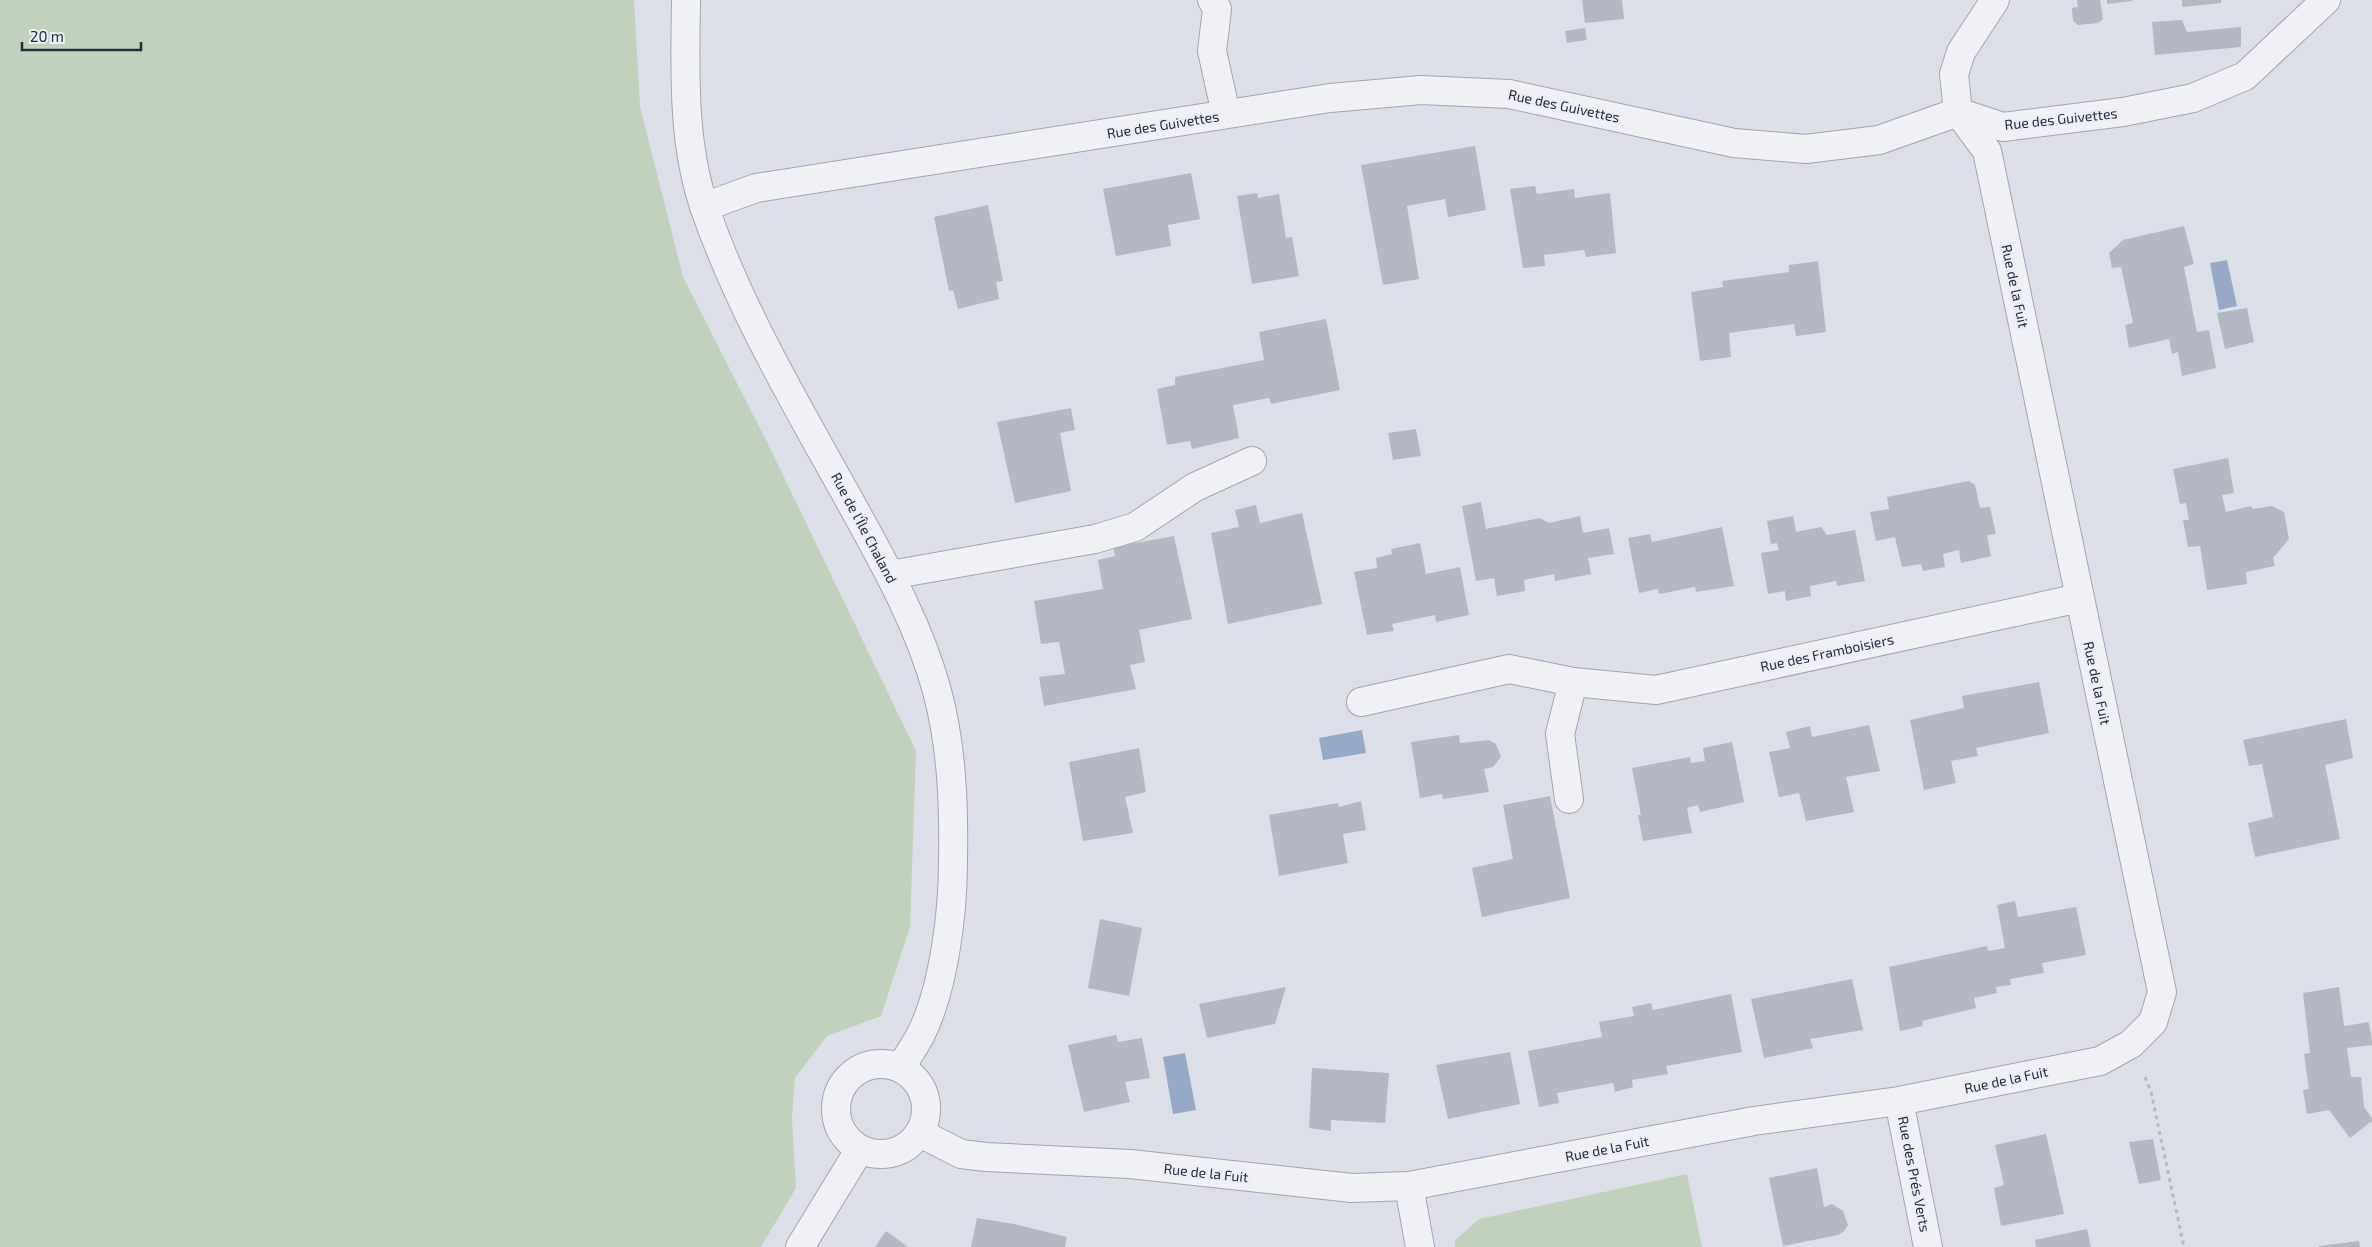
<svg xmlns="http://www.w3.org/2000/svg" width="2372" height="1247" viewBox="0 0 2372 1247" font-family="'Exo 2',sans-serif">
  <rect width="100%" height="100%" fill="#dcdfe7"/>
  <path fill="#c1d1bd" d="M0 0H634L640 106 683 277 768 444 916 751 910 927 881 1016 827 1036 795 1078 792 1118 796 1188 761 1247H0Z
    M1687 1174 1702 1247H1455V1240L1479 1219Z"/>
  <path fill="#96aac8" d="M2227 260 2237 306 2219 310 2210 263Z
    M1362 730 1366 753 1323 760 1319 738Z
    M1185 1053 1196 1110 1173 1114 1163 1057Z"/>
  <path fill="#b3b8c3" d="M1582 0H1622L1624 19 1585 23Z
    M2077 0H2100L2103 19 2098 23 2078 25 2073 21 2072 8 2078 7Z
    M2107 0H2132V1L2107 4Z
    M2182 0H2221V3L2182 7Z
    M2182 20 2187 32 2241 27V47L2155 55 2152 22Z
    M1585 28 1587 40 1567 43 1565 31Z
    M1475 146 1486 210 1448 217 1445 199 1407 206 1419 279 1383 285 1361 165Z
    M1191 173 1200 219 1168 225 1171 246 1116 256 1103 189Z
    M1535 186 1537 194 1574 189 1575 198 1610 193 1616 253 1586 257 1584 250 1544 255 1545 266 1523 268 1510 189Z
    M1257 193 1258 198 1279 194 1286 238 1292 237 1299 276 1252 284 1237 196Z
    M988 205 1003 281 996 282 999 299 958 309 953 290 949 291 934 217Z
    M2184 226 2194 264 2184 267 2197 332 2209 330 2216 368 2182 376 2178 352 2172 354 2169 339 2129 348 2125 325 2133 323 2121 267 2112 268 2109 253 2123 240Z
    M1818 261 1826 332 1796 336 1794 324 1729 333 1731 357 1700 361 1691 292 1723 287 1722 281 1789 272V265Z
    M2247 308 2254 342 2225 349 2217 313Z
    M1326 319 1340 390 1271 404 1269 398 1233 405 1239 438 1192 449 1190 441 1167 445 1157 389 1175 385V377L1264 360 1259 332Z
    M1071 408 1075 430 1060 433 1071 491 1015 503 997 422Z
    M1416 429 1421 456 1393 460 1388 433Z
    M2228 458 2234 493 2222 495 2226 512 2251 506 2253 509 2272 506 2284 512 2289 539 2273 558 2275 566 2246 572 2247 584 2207 590 2200 546 2188 547 2183 520H2189L2186 503 2180 504 2173 469Z
    M1969 481 1975 485 1980 508 1990 507 1996 534 1987 535 1991 556 1961 563 1959 550 1943 554 1945 567 1923 571 1921 564 1902 567 1895 537 1876 541 1870 512 1889 509 1887 497Z
    M1481 502 1486 529 1540 518 1549 523 1580 516 1583 533 1609 528 1614 554 1588 558 1591 574 1555 581 1554 574 1524 580 1525 591 1497 596 1494 578 1476 581 1462 506Z
    M1256 505 1260 523 1302 513 1322 604 1228 624 1211 533 1239 527 1235 510Z
    M1793 516 1796 532 1821 527 1827 535 1855 530 1865 581 1837 586 1836 581 1810 586 1811 596 1786 601 1785 591 1768 594 1761 553 1779 550 1777 543 1771 544 1767 521Z
    M1722 527 1734 586 1696 592 1695 587 1659 594 1658 589 1639 593 1628 538 1650 534 1652 542Z
    M1174 536 1192 619 1139 630 1145 662 1130 665 1136 689 1044 706 1039 677 1065 674 1059 642 1041 644 1034 601 1103 589 1098 560 1115 556 1113 547Z
    M1420 543 1426 574 1460 567 1469 615 1436 622 1435 615 1392 624 1394 631 1367 635 1354 572 1377 568 1376 558 1392 554 1391 549Z
    M2039 682 2049 733 1976 748 1978 756 1951 761 1956 783 1924 790 1910 720 1964 708 1962 696Z
    M2346 719 2353 758 2325 765 2340 839 2255 857 2248 823 2273 817 2262 764 2249 766 2243 740Z
    M1869 725 1880 771 1846 777 1854 812 1806 821 1799 793 1779 797 1769 752 1790 748 1786 732 1810 726 1812 737Z
    M1459 735 1460 743 1489 740 1496 744 1501 757 1493 767 1484 769 1489 792 1443 799 1442 794 1420 798 1411 742Z
    M1732 742 1744 802 1700 812 1698 805 1687 808 1692 833 1643 841 1638 815H1641L1632 768 1690 757 1691 763 1705 761 1703 748Z
    M1139 748 1146 792 1125 797 1133 833 1083 841 1069 762Z
    M1550 796 1570 898 1482 917 1472 868 1513 859 1503 805Z
    M1361 801 1366 830 1343 834 1348 863 1279 876 1269 815 1338 803 1339 807Z
    M2015 901 2018 917 2076 907 2086 955 2042 963 2044 973 2010 979 2011 985 1996 987 1997 993 1974 998 1976 1008 1922 1021 1923 1026 1900 1031 1889 967 1987 946 1988 951 2005 948 1997 905Z
    M1100 919 1142 928 1129 996 1088 988Z
    M1852 979 1863 1030 1810 1039 1813 1048 1764 1058 1751 999Z
    M1286 987 1275 1024 1207 1038 1199 1004Z
    M2339 987 2344 1026 2369 1022 2372 1042V1045L2347 1048 2351 1077H2361L2364 1107 2372 1118V1121L2350 1138 2329 1110 2307 1114 2303 1090 2309 1089 2304 1054 2310 1053 2303 993Z
    M1731 994 1742 1052 1666 1066 1668 1074 1632 1080 1633 1087 1615 1092 1613 1083 1557 1093 1559 1103 1539 1107 1528 1051 1602 1037 1599 1022 1634 1016 1632 1007 1651 1003 1653 1010Z
    M1116 1035 1118 1042 1142 1038 1150 1078 1125 1082 1130 1102 1084 1112 1068 1045Z
    M1510 1052 1520 1104 1448 1119 1436 1065Z
    M1312 1068 1389 1073 1385 1123 1331 1120V1131L1309 1128Z
    M2046 1134 2064 1214 2001 1226 1994 1188 2004 1185 1995 1145Z
    M2153 1139 2161 1180 2139 1184 2129 1142Z
    M1817 1168 1824 1207 1832 1204 1843 1211 1848 1225 1844 1231 1838 1235 1783 1246 1769 1178Z
    M977 1218 1014 1224 1067 1237 1065 1247H971Z
    M2087 1229 2091 1247H2036L2035 1240Z
    M886 1231 908 1247H875Z
    M2359 1241 2360 1247H2319V1246Z"/>
  <g fill="none" stroke-linecap="round" stroke-linejoin="round">
    <g stroke="#a2a6b1" stroke-width="30">
      <path id="minor" d="M686 0C685 68 682 144 705 209 741 313 799 409 852 505 885 565 919 625 937 691 952 747 954 804 953 861 953 912 944 988 921 1034 915 1046 907 1057 900 1068
        M1212 0 1217 9 1212 51 1226 114
        M704 207 756 188 1330 98 1421 90 1509 94 1734 143 1806 149 1879 140 1958 112 2003 127 2123 112 2193 98 2245 76 2326 0
        M890 575 1095 539 1135 527 1195 487 1252 461
        M1361 702 1509 669 1573 682 1656 690 2080 598
        M1569 799 1560 734 1573 682
        M836 1109a45 45 0 1 1 90 0a45 45 0 1 1-90 0Z
        M1899 1101 1928 1247
        M920 1133 961 1154 986 1157 1130 1164 1352 1188 1409 1186 1754 1121 1899 1101 2100 1061 2131 1044 2153 1022 2162 992 1987 151 1958 112 1954 74 1961 52 1995 0
        M1409 1186 1420 1247
        M800 1247 860 1149"/>
    </g>
    <path stroke="#b7bac1" stroke-width="3" stroke-dasharray="4 4" stroke-linecap="butt" d="M2145 1077 2151 1092 2184 1247"/>
    <use href="#minor" stroke="#eff1f5" stroke-width="28"/>
  </g>
  <g text-anchor="middle" stroke-width="4.5" stroke-linejoin="round" paint-order="stroke">
    <g font-size="14" fill="#262c3d" stroke="#ebeef4">
      <text transform="translate(1564 106) rotate(12)" y="5">Rue des Guivettes</text>
      <text transform="translate(2061 119) rotate(-6)" y="5">Rue des Guivettes</text>
      <text transform="translate(1163 125) rotate(-9)" y="5">Rue des Guivettes</text>
      <text transform="translate(2015 286) rotate(78)" y="5">Rue de la Fuit</text>
      <text transform="translate(864 528) rotate(62)" y="5">Rue de l'Île Chaland</text>
      <text transform="translate(1827 653) rotate(-12)" y="5">Rue des Framboisiers</text>
      <text transform="translate(2097 683) rotate(78)" y="5">Rue de la Fuit</text>
      <text transform="translate(2006 1080) rotate(-12)" y="5">Rue de la Fuit</text>
      <text transform="translate(1607 1149) rotate(-11)" y="5">Rue de la Fuit</text>
      <text transform="translate(1206 1173) rotate(6)" y="5">Rue de la Fuit</text>
      <text transform="translate(1914 1174) rotate(79)" y="5">Rue des Prés Verts</text>
    </g>
  </g>
  <path d="M22 42v8h119v-8" fill="none" stroke="#262c3d" stroke-width="2.5"/>
  <text x="30" y="42" font-size="15" fill="#262c3d" stroke="#ebeef4" stroke-width="4" paint-order="stroke">20 m</text>
</svg>
